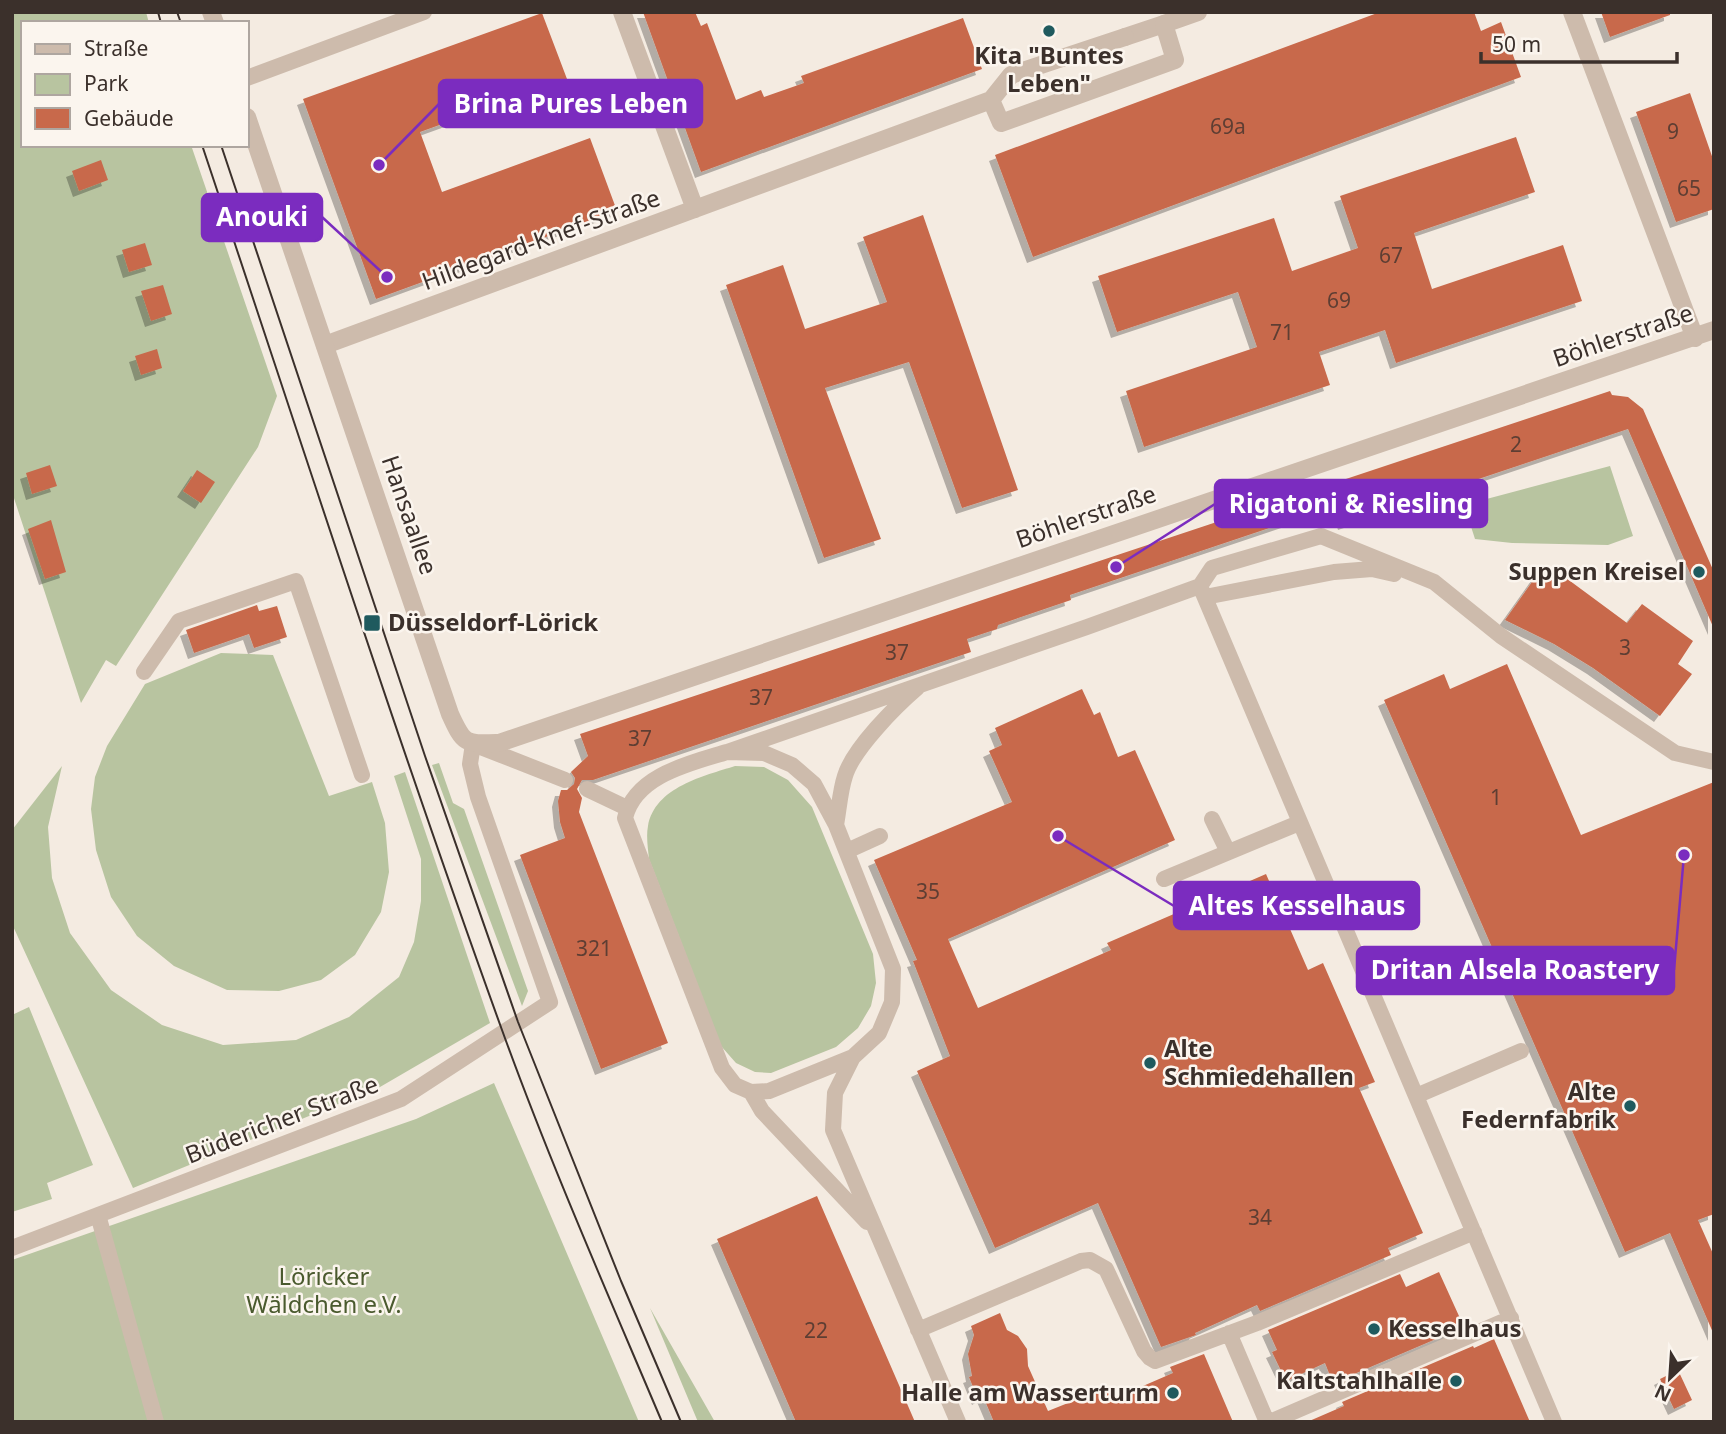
<svg xmlns="http://www.w3.org/2000/svg" width="1726" height="1434" viewBox="0 0 1726 1434" font-family="'Noto Sans',sans-serif">
  <defs>
    <filter id="shadow"><feDropShadow dx="-6" dy="6" stdDeviation="0" flood-color="#0004"/></filter>
  </defs>
  <rect width="100%" height="100%" fill="#f4ebe1"/>
  <path fill="#b8c4a0" d="M12 12H146L149 23H23V145H191L277 396 258 447 116 666 106 660 81 703 12 492Z
    M1610 466 1633 536 1608 545 1512 543 1475 539 1464 505Z
    M221 653 273 655 329 796 372 782 385 823 389 872 381 912 355 955 321 980 279 991 227 990 174 966 137 936 111 897 96 850 91 809 95 777 107 746 145 684Z
    M439 763 453 803 464 809 528 991 522 1006 432 765Z
    M62 766 48 827 52 878 70 933 111 990 162 1025 223 1045 296 1040 349 1017 399 977 414 942 421 901V859L394 776 405 772 490 1023 380 1087 133 1188 12 924V830Z
    M735 766 764 767 788 780 812 807 873 954 876 983 871 1006 858 1028 836 1047 771 1073 755 1072 736 1063 721 1046 649 859C648 849 646 836 648 826 655 787 704 776 735 766Z
    M29 1007 93 1165 47 1183 52 1199 12 1212V1015Z
    M494 1083 639 1422H12V1260L416 1119Z
    M650 1308 715 1422H698Z"/>
  <path fill="#c8694b" filter="url(#shadow)" d="M643 12H695L701 26 707 23 736 100 761 90 764 97 804 83 801 76 963 18 982 69 701 172Z
    M1380 12H1474L1481 31 1501 22 1521 77 1033 257 995 155Z
    M1601 12H1670V15L1610 37Z
    M542 13 567 79 420 132 442 192 590 138 617 211 376 299 303 99Z
    M1690 93 1714 162V209L1676 222 1636 112Z
    M1516 137 1535 192 1414 233 1432 289 1563 245 1582 301 1396 363 1385 330 1319 352 1330 385 1144 447 1126 391 1257 347 1238 292 1117 332 1098 276 1274 218 1292 271 1358 248 1340 196Z
    M101 160 108 180 79 191 72 171Z
    M923 215 1018 490 962 508 909 362 825 388 881 539 824 558 726 285 783 265 805 329 887 302 863 237Z
    M145 243 152 265 129 272 122 250Z
    M163 285 172 314 151 321 141 291Z
    M157 349 162 368 141 375 135 356Z
    M1610 391 1612 395 1628 397 1643 409 1696 531 1714 572V629L1628 429 1344 524 1338 505 1070 595 1071 600 998 625 997 629 967 639 971 652 593 780H582L577 789 582 798 579 812 668 1043 601 1069 520 855 565 838 560 822 558 801 561 790H567L574 784 575 778 571 772 588 756 580 734Z
    M50 465 57 486 32 494 26 473Z
    M197 470 215 482 201 503 183 491Z
    M51 520 66 572 45 579 28 529Z
    M1542 568 1559 580 1562 575 1627 623 1642 604 1693 641 1678 664 1692 674 1660 716 1593 668 1554 644 1505 620Z
    M257 605 259 611 277 606 287 637 254 648 249 634 194 653 186 630Z
    M1507 664 1581 835 1714 782V1214L1698 1220 1714 1256V1335L1670 1233 1625 1252 1384 700 1444 674 1450 689Z
    M1082 689 1094 715 1100 712 1118 757 1135 750 1175 840 948 939 978 1008 1111 950 1107 943 1266 874 1308 970 1323 963 1375 1082 1359 1088 1423 1233 1388 1248 1391 1255 1260 1311 1257 1305 1195 1333 1196 1335 1161 1347 1098 1203 995 1248 917 1071 950 1056 913 961 917 960 874 860 1012 802 989 751 1002 745 995 728Z
    M817 1196 915 1422H796L717 1239Z
    M1439 1272 1464 1327 1333 1383 1325 1363 1286 1381 1272 1352 1277 1350 1268 1330 1400 1274 1406 1287Z
    M1000 1313 1007 1330 1018 1336 1027 1349 1028 1366 1048 1411 1108 1387 1113 1399 1173 1373 1170 1367 1204 1354 1233 1422H994L983 1396 978 1399 969 1377 972 1376 968 1354 974 1335 971 1326Z
    M1494 1339 1530 1422H1307L1344 1406 1342 1402 1473 1346 1474 1348Z
    M1678 1370 1692 1400 1674 1409 1660 1379Z"/>
  <g fill="none" stroke-linecap="round" stroke-linejoin="round">
    <path stroke="#cdbbac" stroke-width="16" d="M247 78 424 12
      M1200 586 1212 568 1321 536 1434 582 1501 636 1675 753 1714 762
      M1205 597 1334 572 1372 569 1394 574
      M144 672 179 621 296 581 362 775
      M727 752 1087 627 1200 586 1554 1422
      M727 752 764 753 792 765 814 784 836 825 893 969 892 1002 879 1033 853 1057 769 1091 751 1092 735 1085 722 1068 625 818C635 775 691 763 727 752Z
      M587 789 627 808
      M1212 819 1228 852
      M836 825C839 809 840 791 845 776 853 749 896 706 917 688
      M847 851 880 836
      M1164 879 1299 823
      M853 1057 835 1093 833 1130 958 1422
      M751 1092 762 1111 867 1222
      M1416 1096 1521 1051
      M98 1215 156 1422
      M12 1248 401 1099 550 1002 478 797 470 764 473 744 565 780
      M918 1330 1081 1261 1090 1260 1106 1269 1144 1351 1150 1358 1155 1361 1257 1323 1474 1232
      M1229 1333 1267 1422
      M1270 1422 1511 1318"/>
    <path stroke="#cdbbac" stroke-width="18" d="M1125 37 1164 24"/>
    <path stroke="#cdbbac" stroke-width="18" d="M622 12 695 209
      M1572 12 1695 338
      M1125 37 1011 75 991 100 1001 123 1175 60 1164 24 1198 12
      M325 345 991 100"/>
    <path stroke="#cdbbac" stroke-width="18" d="M211 12 215 23
      M247 117 450 714C464 745 465 744 499 743L1714 330"/>
    <path stroke="#3b302b" stroke-width="2" d="M158 12 161 23
      M177 12 181 23
      M202 145C301 441 396 737 502 1030 550 1163 607 1292 662 1422
      M221 145 425 756 518 1022 621 1281 681 1422"/>
  </g>
  <g fill="#1f5a5e" stroke="#fbf5ee" stroke-width="2.5">
    <circle cx="1049" cy="31" r="7"/>
    <circle cx="1699" cy="572" r="7"/>
    <rect x="363" y="614" width="18" height="18" rx="3.5"/>
    <circle cx="1150" cy="1063" r="7"/>
    <circle cx="1630" cy="1106" r="7"/>
    <circle cx="1374" cy="1329" r="7"/>
    <circle cx="1456" cy="1381" r="7"/>
    <circle cx="1173" cy="1393" r="7"/>
  </g>
  <g text-anchor="middle" stroke-width="5" stroke-linejoin="round" paint-order="stroke">
    <g font-size="21" fill="#5e3e33">
      <text x="1228" y="134">69a</text>
      <text x="1673" y="139">9</text>
      <text x="1689" y="196">65</text>
      <text x="1391" y="263">67</text>
      <text x="1339" y="308">69</text>
      <text x="1282" y="340">71</text>
      <text x="1516" y="452">2</text>
      <text x="1625" y="655">3</text>
      <text x="897" y="660">37</text>
      <text x="761" y="705">37</text>
      <text x="640" y="746">37</text>
      <text x="1496" y="805">1</text>
      <text x="928" y="899">35</text>
      <text x="594" y="956">321</text>
      <text x="1260" y="1225">34</text>
      <text x="816" y="1338">22</text>
    </g>
    <g font-size="24" font-weight="bold" fill="#3b302b" stroke="#fbf5ee" text-anchor="end">
      <text x="1049" y="64" text-anchor="middle">Kita "Buntes<tspan x="1049" dy="28">Leben"</tspan></text>
      <text x="1685" y="580">Suppen Kreisel</text>
      <text x="388" y="631" text-anchor="start">Düsseldorf-Lörick</text>
      <text x="1164" y="1057" text-anchor="start">Alte<tspan x="1164" dy="28">Schmiedehallen</tspan></text>
      <text x="1616" y="1100">Alte<tspan x="1616" dy="28">Federnfabrik</tspan></text>
      <text x="1388" y="1337" text-anchor="start">Kesselhaus</text>
      <text x="1442" y="1389">Kaltstahlhalle</text>
      <text x="1159" y="1401">Halle am Wasserturm</text>
    </g>
    <g font-size="24" fill="#3b302b" stroke="#fbf5ee">
      <text transform="translate(541 240) rotate(-20)" y="8">Hildegard-Knef-Straße</text>
      <text transform="translate(1623 336) rotate(-19)" y="8">Böhlerstraße</text>
      <text transform="translate(409 515) rotate(71)" y="8">Hansaallee</text>
      <text transform="translate(1086 517) rotate(-19)" y="8">Böhlerstraße</text>
      <text transform="translate(282 1120) rotate(-21)" y="8">Büdericher Straße</text>
    </g>
    <g font-size="24" fill="#4a5a2e" stroke="#fbf5ee">
      <text x="324" y="1285">Löricker<tspan x="324" dy="28">Wäldchen e.V.</tspan></text>
    </g>
  </g>
  <path fill="none" stroke="#7b2cbf" stroke-width="2.5" d="M379 165L439 104M387 277L322 217M1116 567L1215 504M1058 836L1174 906M1684 855L1674 970"/>
  <g fill="#7b2cbf" stroke="#fbf5ee" stroke-width="2.5">
    <circle cx="379" cy="165" r="7"/>
    <circle cx="387" cy="277" r="7"/>
    <circle cx="1116" cy="567" r="7"/>
    <circle cx="1058" cy="836" r="7"/>
    <circle cx="1684" cy="855" r="7"/>
  </g>
  <g fill="#7b2cbf" stroke="#7b2cbf" stroke-width="2.5">
    <rect x="439" y="80" width="263" height="47" rx="7"/>
    <rect x="202" y="194" width="120" height="47" rx="7"/>
    <rect x="1215" y="480" width="272" height="47" rx="7"/>
    <rect x="1174" y="882" width="245" height="47" rx="7"/>
    <rect x="1357" y="947" width="317" height="47" rx="7"/>
  </g>
  <g font-size="26" text-anchor="middle" font-weight="bold" fill="#fff">
    <text x="571" y="113">Brina Pures Leben</text>
    <text x="262" y="226">Anouki</text>
    <text x="1351" y="513">Rigatoni &amp; Riesling</text>
    <text x="1297" y="915">Altes Kesselhaus</text>
    <text x="1515" y="979">Dritan Alsela Roastery</text>
  </g>
  <rect width="1726" height="1434" fill="none" stroke="#3b302b" stroke-width="28"/>
  <rect x="21" y="21" width="228" height="126" fill="#fbf5ee" stroke="#aea6a0" stroke-width="2"/>
  <rect x="35" y="44" width="35" height="10" fill="#cdbbac" stroke="#aea6a0" stroke-width="2"/>
  <text x="84" y="56" font-size="21" fill="#3b302b">Straße</text>
  <rect x="35" y="74" width="35" height="21" fill="#b8c4a0" stroke="#aea6a0" stroke-width="2"/>
  <text x="84" y="91" font-size="21" fill="#3b302b">Park</text>
  <rect x="35" y="108" width="35" height="21" fill="#c8694b" stroke="#aea6a0" stroke-width="2"/>
  <text x="84" y="126" font-size="21" fill="#3b302b">Gebäude</text>
  <g transform="translate(1670 1378) rotate(205)" stroke="#fbf5ee" stroke-width="5" paint-order="stroke">
  <path d="M0-5L12 26L0 18L-12 26Z" fill="#3b302b"/>
  <text y="-10" font-size="19" font-weight="bold" text-anchor="middle" fill="#3b302b">N</text>
  </g>
  <path d="M1481 52v10h196v-10" fill="none" stroke="#3b302b" stroke-width="3.5"/>
  <text x="1492" y="52" font-size="21" fill="#3b302b" stroke="#fbf5ee" stroke-width="5" paint-order="stroke">50 m</text>
</svg>
